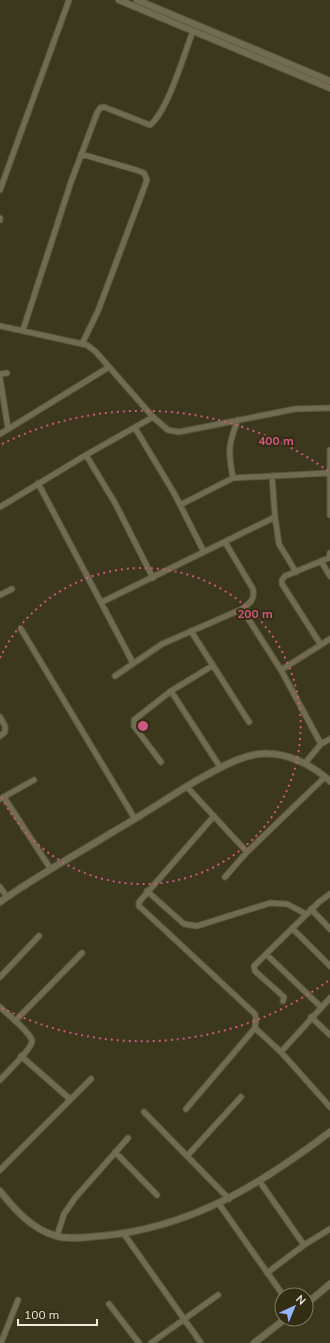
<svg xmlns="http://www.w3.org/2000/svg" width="330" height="1343" viewBox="0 0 330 1343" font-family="Mulish,sans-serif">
  <rect width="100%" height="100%" fill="#3c381d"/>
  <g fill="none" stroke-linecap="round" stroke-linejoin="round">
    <g stroke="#59543d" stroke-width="7">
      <path id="minor" d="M81 154 136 170 144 173 147 180 98 311 82 344
        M0 190 69 0
        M0 218V220
        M0 326 87 345 96 352 153 417 168 430 179 432 295 409 330 408
        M23 330 71 182 97 113 100 108 104 107 150 125C168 111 184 54 193 31
        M0 374 7 373
        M0 378 8 428
        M135 428 174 493 204 552
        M0 434 109 367
        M330 450V515
        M86 455 115 503 153 578
        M272 476 275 517 279 544 296 572
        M233 478C228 452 228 444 238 420
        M38 483 133 663
        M180 505 233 478 329 473
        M0 507 86 455 153 417
        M321 561 330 576
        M0 595 12 589
        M102 602 275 517
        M242 609 281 670 321 744
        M21 629 135 819
        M191 631 249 722
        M321 645 282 584V580L285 576 329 558 330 553
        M281 670 330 639
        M115 676 162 644 242 609C250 603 255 600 253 589L225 542
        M171 691 220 767
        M0 717 5 726V732L0 736
        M161 762 134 726V720L171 691 212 666
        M305 763 321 744 330 739
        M187 787 247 852
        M4 797 50 868
        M0 799 34 780
        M225 877 247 852 325 777
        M0 887 7 897
        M147 891 184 924 197 926 270 903 287 904 306 914
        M311 909 330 929
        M292 928 330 966
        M266 954 321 1007
        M0 977 39 936
        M283 1001 284 997 255 971 254 966 319 902 330 894
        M0 1007C6 1013 31 1033 32 1041 32 1049 6 1073 0 1080
        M311 1017 330 1035
        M15 1021 82 953
        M255 1028 281 1052 330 1107
        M281 1052 330 998
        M21 1056 70 1099
        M186 1109 255 1028 256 1019 255 1014 139 906V902L214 816
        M144 1112 229 1199
        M115 1152 157 1195
        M187 1156 241 1097
        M0 1170 91 1079
        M260 1182 304 1245
        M219 1204 283 1295
        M124 1234 201 1343
        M57 1236 64 1214 75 1198 128 1138
        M267 1273 304 1245 330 1229
        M109 1304 139 1343
        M1 1343 18 1300
        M151 1343 218 1295"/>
    </g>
    <g stroke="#59543d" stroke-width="8">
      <path id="tertiary" d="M119 0 330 88
        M137 0 330 81
        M0 902C36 876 74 856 111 833 139 817 166 799 194 782 214 771 235 758 258 754 285 751 311 764 330 781
        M0 1191C15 1210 32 1229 56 1236 70 1240 87 1237 101 1236 190 1228 260 1185 330 1132
        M306 1304 330 1284
        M254 1343 285 1319"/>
    </g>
    <use href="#minor" stroke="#716c50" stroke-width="5"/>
    <use href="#tertiary" stroke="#716c50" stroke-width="6"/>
  </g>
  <g fill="none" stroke="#cf5781" stroke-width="2" stroke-dasharray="2 4">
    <path d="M0 658A158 158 0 1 1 0 794"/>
    <path d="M328 981A315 315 0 0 1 2 1008M2 444A315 315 0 0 1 328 471"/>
  </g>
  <circle cx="143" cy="726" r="6" fill="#cf5781" stroke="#322d13" stroke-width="2"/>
  <g font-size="12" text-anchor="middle" font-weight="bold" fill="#cf5781" stroke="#322d13" stroke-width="4" stroke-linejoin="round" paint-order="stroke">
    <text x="276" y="445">400 m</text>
    <text x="255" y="618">200 m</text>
  </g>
  <g transform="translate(294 1307) rotate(44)"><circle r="19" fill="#322d13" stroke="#7d7963"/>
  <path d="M0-3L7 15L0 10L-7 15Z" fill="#96b6fd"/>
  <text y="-6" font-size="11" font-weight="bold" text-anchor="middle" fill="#eeebdb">N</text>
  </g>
  <path d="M18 1319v6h79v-6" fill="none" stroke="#eeebdb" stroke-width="2"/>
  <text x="24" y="1319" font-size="12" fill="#eeebdb" stroke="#322d13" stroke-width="3" paint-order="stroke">100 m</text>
</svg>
